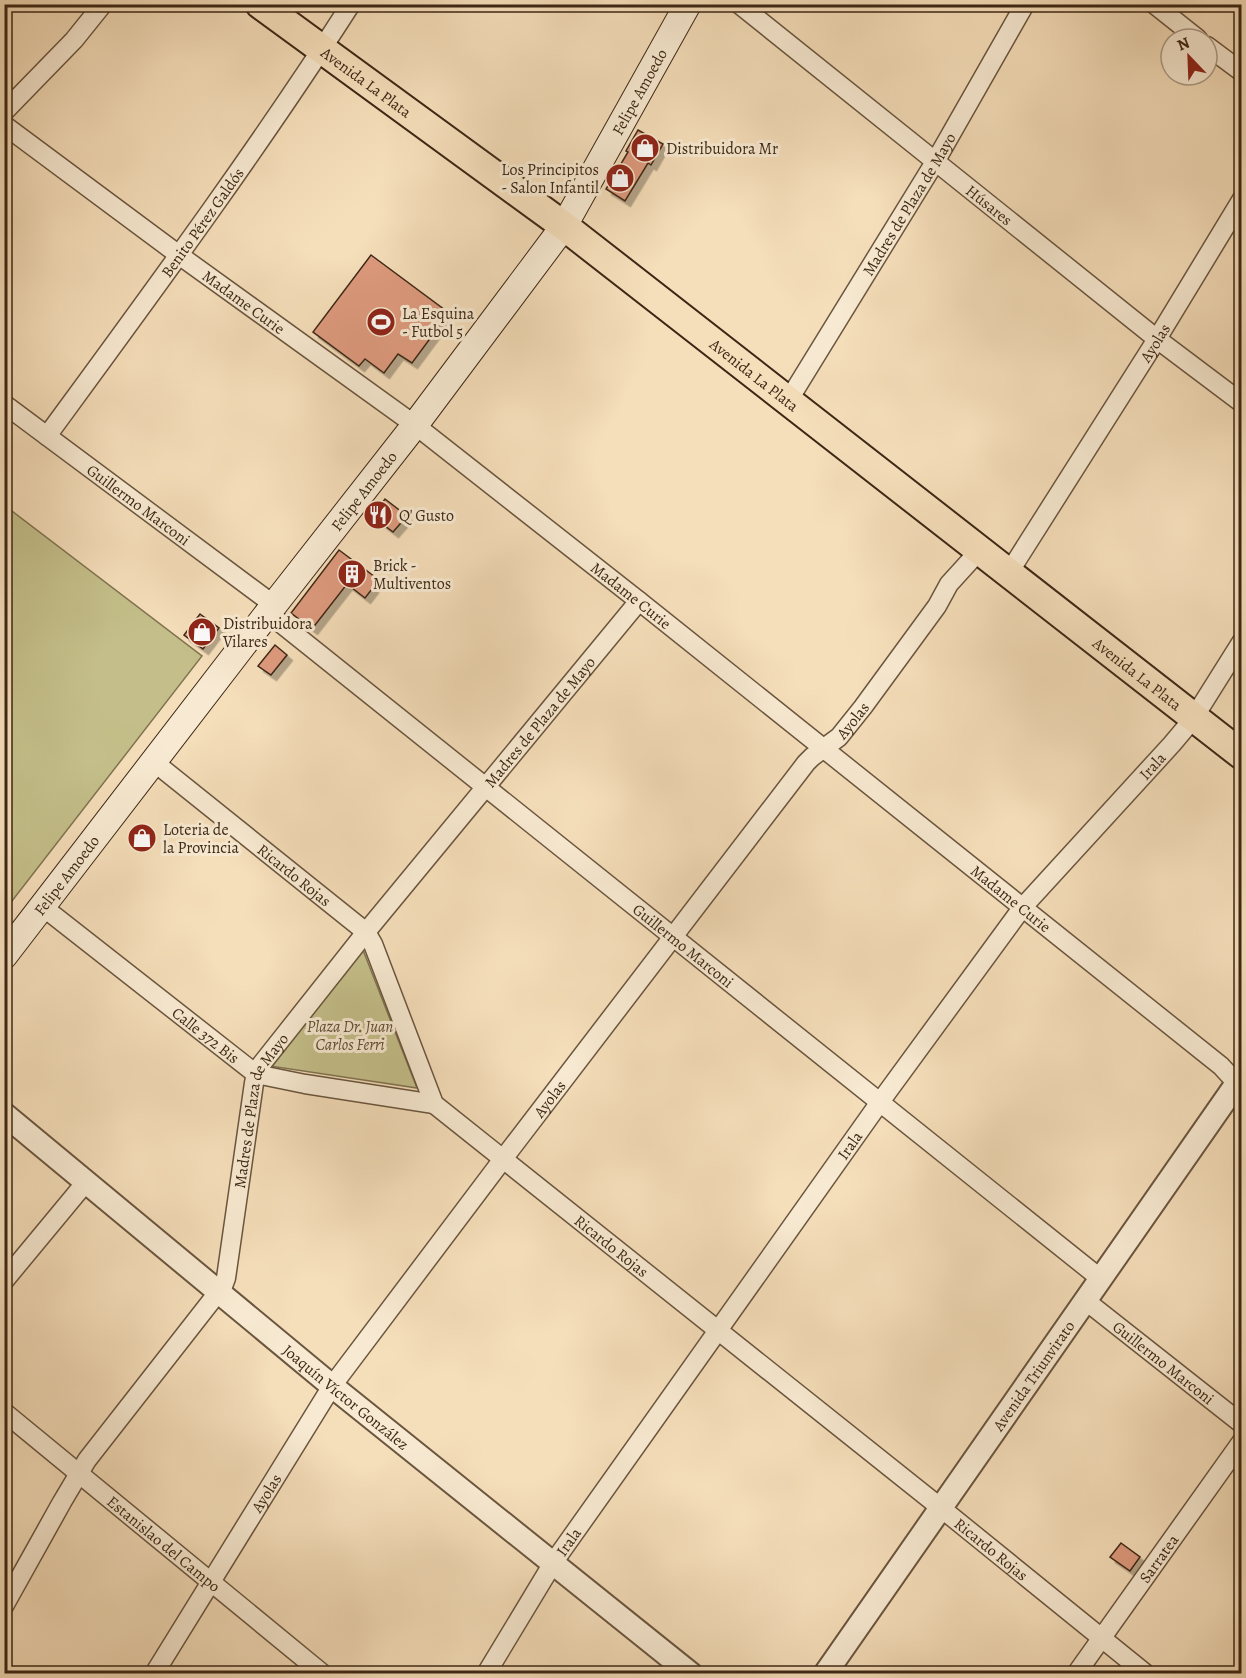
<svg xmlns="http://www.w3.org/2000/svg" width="1246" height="1678" viewBox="0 0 1246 1678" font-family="Alegreya,serif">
  <defs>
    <filter id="shadow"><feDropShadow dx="5.5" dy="5.5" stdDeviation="0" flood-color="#0004"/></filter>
  </defs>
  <rect width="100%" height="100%" fill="#f5deba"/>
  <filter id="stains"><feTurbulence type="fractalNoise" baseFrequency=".00333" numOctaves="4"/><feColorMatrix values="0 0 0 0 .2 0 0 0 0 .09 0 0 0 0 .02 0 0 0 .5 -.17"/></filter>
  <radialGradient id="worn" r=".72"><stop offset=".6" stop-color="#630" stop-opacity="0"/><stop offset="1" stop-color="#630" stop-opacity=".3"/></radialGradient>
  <path fill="#c4bf8a" stroke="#807350" stroke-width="1.5" d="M4 505 202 656 5 910H4Z
    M363 950 417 1088 270 1066Z"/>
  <path fill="#de9a7e" stroke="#3c2715" stroke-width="1.5" filter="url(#shadow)" d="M638 130 663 144 651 165 648 163 625 201 606 189 628 152 626 151Z
    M371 255 449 313 412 363 398 354 384 373 365 359 359 366 313 332Z
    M385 499 407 516 393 532 372 516Z
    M339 550 379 580 365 598 347 584 312 629 291 613Z
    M200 614 219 628 203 649 184 635Z
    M275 645 287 655 271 675 258 666Z
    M1121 1543 1140 1557 1130 1571 1110 1557Z"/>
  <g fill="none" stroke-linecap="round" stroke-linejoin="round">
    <g stroke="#6a553e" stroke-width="21">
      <g id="minor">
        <path id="s1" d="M739 4 1157 339 1242 403"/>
        <path d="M1154 4 1198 39"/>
        <path d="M1207 46 1242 72"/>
        <path d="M4 112 74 40 103 4"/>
        <path id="s2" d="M4 125 179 255 415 425 639 601 1221 1066 1242 1089"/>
        <path id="s3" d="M788 401 935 162 1025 4"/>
        <path id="s4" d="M4 404 274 605"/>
        <path id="s5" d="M47 436C151 294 256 152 351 4"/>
        <path id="s6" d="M1008 574 1157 339 1242 199"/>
        <path id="s7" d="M268 613 1101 1279"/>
        <path id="s8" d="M154 762 366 932 373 944 434 1104 941 1508 1146 1674"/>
        <path id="s9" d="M43 907 256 1074 305 1084 434 1104"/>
        <path d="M4 1281 86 1182"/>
        <path id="s10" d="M1086 1301 1242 1424"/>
        <path id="s11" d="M4 1412 323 1674"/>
        <path id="s12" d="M4 1606 62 1502 87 1460 223 1286 226 1278 254 1083 256 1074 260 1066 366 932 639 601"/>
        <path id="s13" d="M154 1674 332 1386 503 1159 806 763 812 757 839 737 863 707 937 606 949 584 979 551"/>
        <path id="s14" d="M486 1674 553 1563 880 1102 1022 908 1172 744 1193 719 1242 641"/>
        <path id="s15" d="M1076 1674 1242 1441"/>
      </g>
    </g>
    <g stroke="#6a553e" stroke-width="26">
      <g id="tertiary">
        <path id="s16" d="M4 1114 332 1386 691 1674"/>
        <path id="s17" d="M825 1674 1242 1076"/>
      </g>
    </g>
    <g stroke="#3c2715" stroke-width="28">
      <g id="secondary">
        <path id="s18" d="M4 956 274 605 415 425 564 226 688 4"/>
      </g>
    </g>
    <g stroke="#3c2715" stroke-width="32">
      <g id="primary">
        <path id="s19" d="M260 4 564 226 1242 755"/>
      </g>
    </g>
    <use href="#minor" stroke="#f8ead2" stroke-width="18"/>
    <use href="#tertiary" stroke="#f8ead2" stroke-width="22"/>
    <use href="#secondary" stroke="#f8ead2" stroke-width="26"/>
    <use href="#primary" stroke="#f5deba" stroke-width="28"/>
  </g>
  <defs>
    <g id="shop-disc" transform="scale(1.5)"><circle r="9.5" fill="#8f2418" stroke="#f8ead2"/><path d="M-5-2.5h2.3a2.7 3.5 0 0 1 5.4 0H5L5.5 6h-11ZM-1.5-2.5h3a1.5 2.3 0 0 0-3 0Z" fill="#fff"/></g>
    <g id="stadium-disc" transform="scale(1.5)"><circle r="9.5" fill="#8f2418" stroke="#f8ead2"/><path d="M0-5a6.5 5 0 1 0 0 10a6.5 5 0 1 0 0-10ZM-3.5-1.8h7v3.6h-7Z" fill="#fff"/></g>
    <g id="restaurant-disc" transform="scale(1.5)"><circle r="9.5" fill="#8f2418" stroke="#f8ead2"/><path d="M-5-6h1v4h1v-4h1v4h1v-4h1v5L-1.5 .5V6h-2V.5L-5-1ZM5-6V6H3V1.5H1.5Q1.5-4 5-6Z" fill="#fff"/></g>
    <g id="building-disc" transform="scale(1.5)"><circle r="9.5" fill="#8f2418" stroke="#f8ead2"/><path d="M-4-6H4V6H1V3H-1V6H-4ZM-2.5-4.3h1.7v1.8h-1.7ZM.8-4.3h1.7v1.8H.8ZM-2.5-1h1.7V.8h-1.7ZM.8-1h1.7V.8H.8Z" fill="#fff"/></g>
  </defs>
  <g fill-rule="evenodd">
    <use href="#shop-disc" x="645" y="148"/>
    <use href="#shop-disc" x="620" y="178"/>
    <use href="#stadium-disc" x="381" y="322"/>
    <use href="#restaurant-disc" x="378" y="515"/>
    <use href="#building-disc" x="352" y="574"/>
    <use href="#shop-disc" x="202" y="632"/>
    <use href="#shop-disc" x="142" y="838"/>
  </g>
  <g text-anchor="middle" stroke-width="6" stroke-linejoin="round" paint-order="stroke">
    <g font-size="16" fill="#3c2715" stroke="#f8ead2">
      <text dy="6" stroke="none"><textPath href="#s19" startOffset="132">Avenida La Plata</textPath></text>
      <text dy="6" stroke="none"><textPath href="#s18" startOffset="1074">Felipe Amoedo</textPath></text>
      <text dy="6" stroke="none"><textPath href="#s3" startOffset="231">Madres de Plaza de Mayo</textPath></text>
      <text dy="6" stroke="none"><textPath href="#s1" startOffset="321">Húsares</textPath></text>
      <text dy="6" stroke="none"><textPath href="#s5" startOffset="264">Benito Pérez Galdós</textPath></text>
      <text dy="6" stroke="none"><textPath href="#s2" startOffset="298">Madame Curie</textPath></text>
      <text dy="6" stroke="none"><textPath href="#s6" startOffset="274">Ayolas</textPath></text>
      <text dy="6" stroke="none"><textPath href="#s19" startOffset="618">Avenida La Plata</textPath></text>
      <text dy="6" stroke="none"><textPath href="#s18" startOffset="588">Felipe Amoedo</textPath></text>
      <text dy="6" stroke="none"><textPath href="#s4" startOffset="168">Guillermo Marconi</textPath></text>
      <text dy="6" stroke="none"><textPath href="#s2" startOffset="784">Madame Curie</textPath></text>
      <text dy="6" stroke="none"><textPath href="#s19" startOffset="1104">Avenida La Plata</textPath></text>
      <text dy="6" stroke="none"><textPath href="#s13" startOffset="1185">Ayolas</textPath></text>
      <text dy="6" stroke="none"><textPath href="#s12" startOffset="1056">Madres de Plaza de Mayo</textPath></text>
      <text dy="6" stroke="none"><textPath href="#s14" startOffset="1128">Irala</textPath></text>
      <text dy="6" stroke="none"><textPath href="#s8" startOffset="180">Ricardo Rojas</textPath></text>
      <text dy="6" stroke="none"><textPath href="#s18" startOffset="102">Felipe Amoedo</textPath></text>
      <text dy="6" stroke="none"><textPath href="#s2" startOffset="1270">Madame Curie</textPath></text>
      <text dy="6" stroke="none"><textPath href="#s7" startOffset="532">Guillermo Marconi</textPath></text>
      <text dy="6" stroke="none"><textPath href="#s9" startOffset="207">Calle 372 Bis</textPath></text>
      <text dy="6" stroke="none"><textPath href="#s13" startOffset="699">Ayolas</textPath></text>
      <text dy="6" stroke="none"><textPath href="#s12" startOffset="570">Madres de Plaza de Mayo</textPath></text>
      <text dy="6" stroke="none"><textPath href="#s14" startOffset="642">Irala</textPath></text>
      <text dy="6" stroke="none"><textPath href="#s8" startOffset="684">Ricardo Rojas</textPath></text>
      <text dy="6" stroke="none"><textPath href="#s10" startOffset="99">Guillermo Marconi</textPath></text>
      <text dy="6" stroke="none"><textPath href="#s17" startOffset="364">Avenida Triunvirato</textPath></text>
      <text dy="6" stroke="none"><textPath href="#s16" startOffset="444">Joaquín Víctor González</textPath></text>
      <text dy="6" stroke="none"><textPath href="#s13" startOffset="213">Ayolas</textPath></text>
      <text dy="6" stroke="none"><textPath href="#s11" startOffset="207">Estanislao del Campo</textPath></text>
      <text dy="6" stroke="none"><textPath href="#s14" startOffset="156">Irala</textPath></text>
      <text dy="6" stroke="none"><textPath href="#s8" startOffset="1170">Ricardo Rojas</textPath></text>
      <text dy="6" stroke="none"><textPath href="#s15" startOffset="142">Sarratea</textPath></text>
    </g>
    <g font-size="16" fill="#3c2715" stroke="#f8ead2" text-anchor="start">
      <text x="666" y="154">Distribuidora Mr</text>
      <text x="599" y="175" text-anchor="end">Los Principitos<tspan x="599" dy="18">- Salon Infantil</tspan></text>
      <text x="402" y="319">La Esquina<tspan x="402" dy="18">- Futbol 5</tspan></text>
      <text x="399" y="521">Q' Gusto</text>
      <text x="373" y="571">Brick -<tspan x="373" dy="18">Multiventos</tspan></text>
      <text x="223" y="629">Distribuidora<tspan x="223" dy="18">Vilares</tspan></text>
      <text x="163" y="835">Loteria de<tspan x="163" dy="18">la Provincia</tspan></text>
    </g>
    <g font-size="16" font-style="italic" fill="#5e4d32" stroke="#f8ead2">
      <text x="350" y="1032">Plaza Dr. Juan<tspan x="350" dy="18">Carlos Ferri</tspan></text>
    </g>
  </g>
  <rect width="1246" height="1678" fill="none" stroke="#f5deba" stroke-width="24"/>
  <rect x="6" y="6" width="1234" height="1666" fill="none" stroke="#3c2715" stroke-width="3"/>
  <rect x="12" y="12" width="1222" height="1654" fill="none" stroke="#3c2715" stroke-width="1.5"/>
  <g transform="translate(1189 57) rotate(337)"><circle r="28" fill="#f8ead2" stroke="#ad9c86" stroke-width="1.5"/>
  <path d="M0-4.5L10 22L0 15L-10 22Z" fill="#8f2418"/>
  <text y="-9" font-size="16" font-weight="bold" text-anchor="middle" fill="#3c2715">N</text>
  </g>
  <rect width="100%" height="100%" filter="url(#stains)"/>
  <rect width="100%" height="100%" fill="url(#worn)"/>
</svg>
